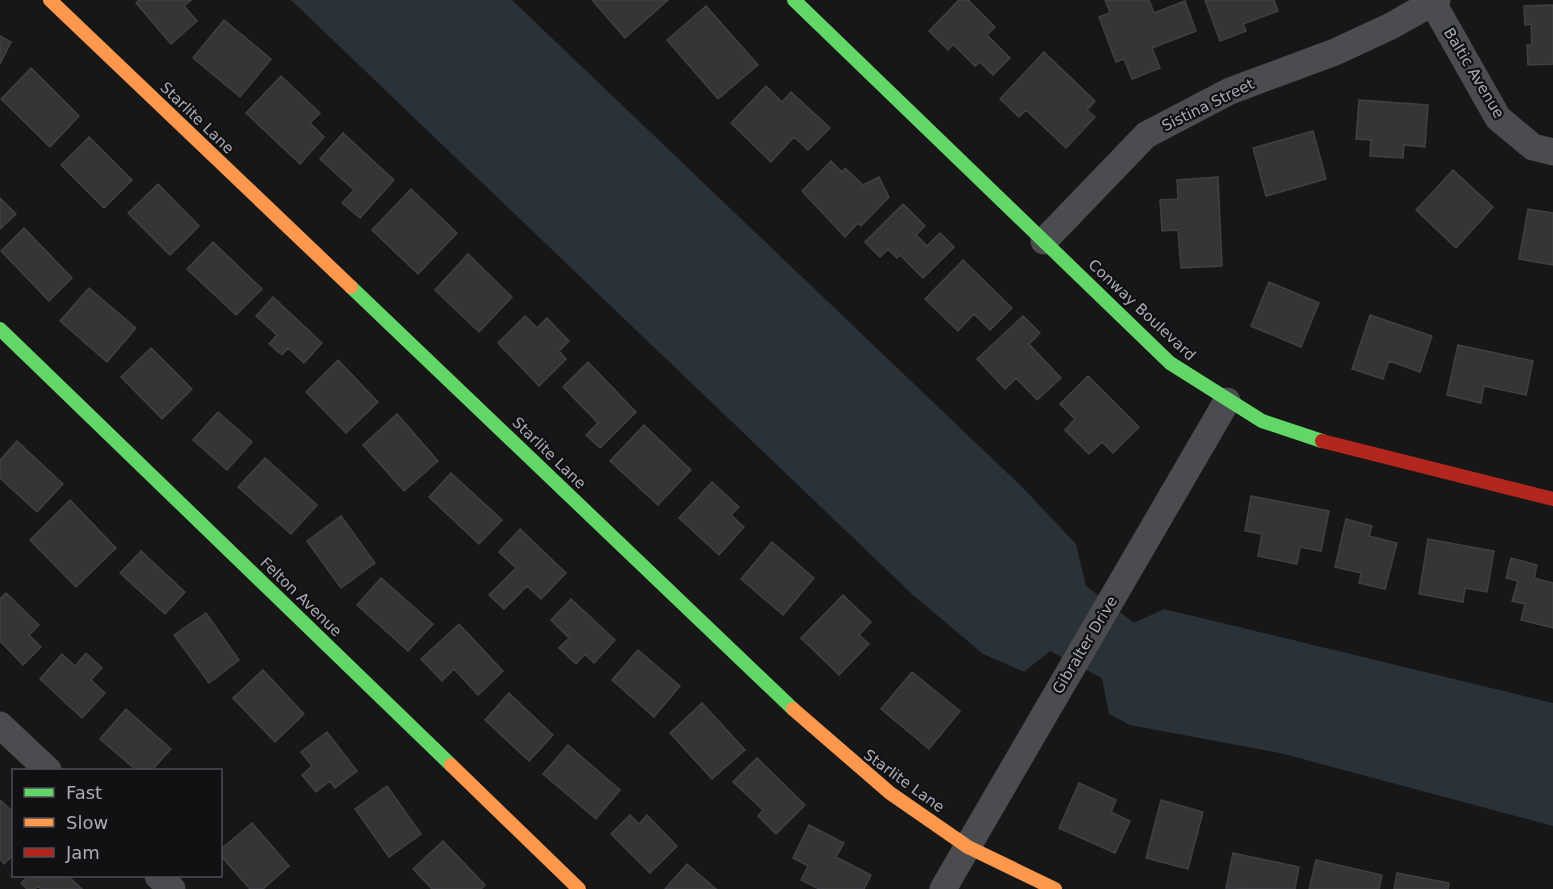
<svg xmlns="http://www.w3.org/2000/svg" width="1553" height="889" viewBox="0 0 1553 889" font-family="'DejaVu Sans',sans-serif">
  <rect width="100%" height="100%" fill="#171717"/>
  <path fill="#2a3239" d="M291 0H512L1023 488 1076 544 1086 586 1134 623 1164 609 1553 703V826L1280 753 1130 725 1109 714 1102 678 1050 651 1024 672 983 654 913 595Z"/>
  <path fill="#353536" stroke="#3f4043" stroke-width="1.5" d="M139 0H191L184 6 197 21 171 44 136 3Z
    M592 0H668L625 38Z
    M959 0H968L995 27 987 35 1010 58 993 75 980 62 975 66 953 44 948 50 929 31Z
    M1105 0H1149L1154 13 1185 1 1196 31 1152 48 1160 68 1132 79 1124 59 1116 62 1099 17 1110 13Z
    M1205 0H1274L1278 11 1243 24 1246 31 1220 41Z
    M1553 5V64L1528 65 1527 45H1532L1531 24 1525 25 1524 6Z
    M706 6 758 65 718 99 667 40Z
    M224 20 271 59 240 97 193 58Z
    M0 36 11 42 0 64Z
    M1044 52 1095 101 1087 110 1095 117 1066 148 1026 110 1019 117 1000 99Z
    M31 68 79 116 50 147 1 99Z
    M281 76 320 113 310 123 324 137 300 164 246 113Z
    M766 86 782 102 791 92 830 128 808 150 794 137 771 162 731 123Z
    M1359 100 1428 105 1425 147 1404 145 1403 158 1370 156 1371 140 1356 139Z
    M1313 131 1326 179 1266 196 1253 148Z
    M343 133 394 180 360 218 342 203 354 190 320 159Z
    M89 137 132 180 104 208 61 165Z
    M831 161 842 172 845 168 863 185 879 177 889 197 861 226 858 223 845 237 802 191Z
    M1453 170 1493 207 1456 248 1416 210Z
    M1218 177 1222 266 1181 268 1178 230 1162 231 1160 200 1178 199 1177 180Z
    M158 184 199 226 170 255 128 213Z
    M411 189 457 233 418 274 372 230Z
    M0 198 16 214 0 229Z
    M903 204 925 226 916 235 927 246 940 233 954 247 923 278 900 255 897 258 888 249 880 257 865 242Z
    M1528 209 1553 213V265L1519 259Z
    M24 228 72 278 49 301 1 251Z
    M213 242 262 289 236 315 187 269Z
    M468 254 512 297 479 332 435 290Z
    M963 260 1012 308 990 330 974 314 958 331 925 299Z
    M1269 282 1319 303 1301 347 1251 326Z
    M89 288 136 328 107 362 60 321Z
    M273 297 322 343 304 363 288 348 282 355 269 344 277 335 256 316Z
    M1370 315 1432 336 1420 372 1389 361 1383 379 1352 369Z
    M525 316 537 328 547 318 569 341 559 351 566 359 539 386 498 343Z
    M1023 316 1040 333 1029 344 1061 378 1037 400 1016 378 1005 389 977 359Z
    M1458 345 1533 361 1526 395 1484 386 1481 403 1447 395Z
    M151 348 192 389 162 419 121 377Z
    M338 360 378 402 346 433 306 392Z
    M588 362 636 412 600 448 586 435 598 423 563 387Z
    M1088 376 1139 427 1113 453 1102 442 1089 454 1065 430 1075 419 1060 404Z
    M218 412 252 442 227 470 193 440Z
    M397 414 438 461 404 491 363 445Z
    M644 425 691 470 658 505 610 461Z
    M17 441 63 484 37 512 0 478V460Z
    M265 458 317 505 291 534 238 487Z
    M451 473 502 520 479 544 429 497Z
    M712 482 739 507 731 515 744 527 719 555 679 518Z
    M1251 496 1329 511 1321 551 1300 547 1297 564 1258 556 1262 534 1245 531Z
    M70 500 116 548 76 587 30 540Z
    M341 516 375 563 341 588 307 541Z
    M1346 519 1372 526 1369 536 1397 543 1385 589 1359 583 1361 573 1335 567Z
    M520 529 566 573 541 599 527 586 504 609 489 595 516 568 499 552Z
    M1428 539 1494 551 1487 592 1465 588 1463 602 1419 594Z
    M772 542 814 578 783 615 741 579Z
    M141 551 185 592 165 614 120 573Z
    M1511 558 1537 565 1534 578 1553 583V628L1521 620 1525 604 1512 601 1518 581 1506 578Z
    M381 578 433 624 408 651 357 605Z
    M6 593 39 625 29 635 41 647 23 665 0 641V599Z
    M843 595 871 622 859 635 869 644 839 675 801 638Z
    M571 599 615 640 594 663 585 654 576 664 559 648 569 638 551 620Z
    M206 613 239 660 209 683 174 635Z
    M459 624 503 671 478 695 454 669 442 681 421 659Z
    M638 650 680 686 654 717 612 680Z
    M86 653 102 668 91 680 105 693 82 718 40 679 62 654 75 666Z
    M263 670 304 714 275 742 233 698Z
    M912 672 960 711 929 749 881 709Z
    M509 693 553 735 529 761 485 720Z
    M702 703 745 750 712 779 670 733Z
    M126 709 171 749 152 770H136L100 739Z
    M327 732 357 771 335 788 330 781 316 792 302 775 312 766 301 752Z
    M568 745 620 790 596 819 543 774Z
    M757 758 805 805 776 834 758 816 763 810 733 782Z
    M1079 783 1116 800 1111 812 1130 821 1115 853 1059 828Z
    M387 786 421 834 389 857 355 809Z
    M0 800 14 813V854L4 864 0 859Z
    M1161 800 1203 812 1188 869 1146 858Z
    M630 815 639 824 647 815 677 846 650 873 611 834Z
    M252 823 289 866 263 889H250L220 855V850Z
    M809 825 844 843 836 857 871 875 864 889H819L801 880 808 866 793 858Z
    M443 841 485 885 481 889H432L413 869Z
    M1233 853 1299 867 1295 889 1226 888Z
    M1316 860 1382 875 1379 889H1309Z
    M687 864 716 889H665Z
    M1397 873 1449 883 1448 889H1394Z
    M28 876H68L82 889H41L38 886 35 889H27L21 883Z"/>
  <g fill="none" stroke-linecap="round" stroke-linejoin="round">
    <path stroke="#4b4c50" stroke-width="27" d="M1433 3 1498 118 1533 147 1553 152
      M1044 241 1146 135 1230 91 1335 52 1391 26 1437 0
      M0 725 48 770
      M158 876 172 889
      M943 889 1227 401"/>
    <path stroke="#63d668" stroke-width="14" d="M794 0 1170 363 1262 421 1322 441
      M351 287 793 709
      M0 329 451 765"/>
    <path stroke="#ff974d" stroke-width="14" d="M50 0 351 287
      M793 709 890 793 968 847 1055 889
      M451 765 579 889"/>
    <path stroke="#b3261e" stroke-width="14" d="M1322 441 1553 499"/>
  </g>
  <g text-anchor="middle" stroke-width="4.5" stroke-linejoin="round" paint-order="stroke">
    <g font-size="15" fill="#a8adb8" stroke="#111113">
      <text transform="translate(1474 73) rotate(59)" y="5">Baltic Avenue</text>
      <text transform="translate(1208 105) rotate(-26)" y="5">Sistina Street</text>
      <text transform="translate(197 118) rotate(44)" y="5">Starlite Lane</text>
      <text transform="translate(1142 310) rotate(43)" y="5">Conway Boulevard</text>
      <text transform="translate(549 453) rotate(44)" y="5">Starlite Lane</text>
      <text transform="translate(301 597) rotate(44)" y="5">Felton Avenue</text>
      <text transform="translate(1085 645) rotate(-59)" y="5">Gibralter Drive</text>
      <text transform="translate(904 781) rotate(36)" y="5">Starlite Lane</text>
    </g>
  </g>
  <rect x="12" y="769" width="210" height="108" fill="#111113" stroke="#4d4f55" stroke-width="1.5"/>
  <rect x="24" y="788" width="30" height="9" fill="#63d668" stroke="#4d4f55" stroke-width="1.5"/>
  <text x="66" y="799" font-size="18" fill="#a8adb8">Fast</text>
  <rect x="24" y="818" width="30" height="9" fill="#ff974d" stroke="#4d4f55" stroke-width="1.5"/>
  <text x="66" y="829" font-size="18" fill="#a8adb8">Slow</text>
  <rect x="24" y="848" width="30" height="9" fill="#b3261e" stroke="#4d4f55" stroke-width="1.5"/>
  <text x="66" y="859" font-size="18" fill="#a8adb8">Jam</text>
</svg>
